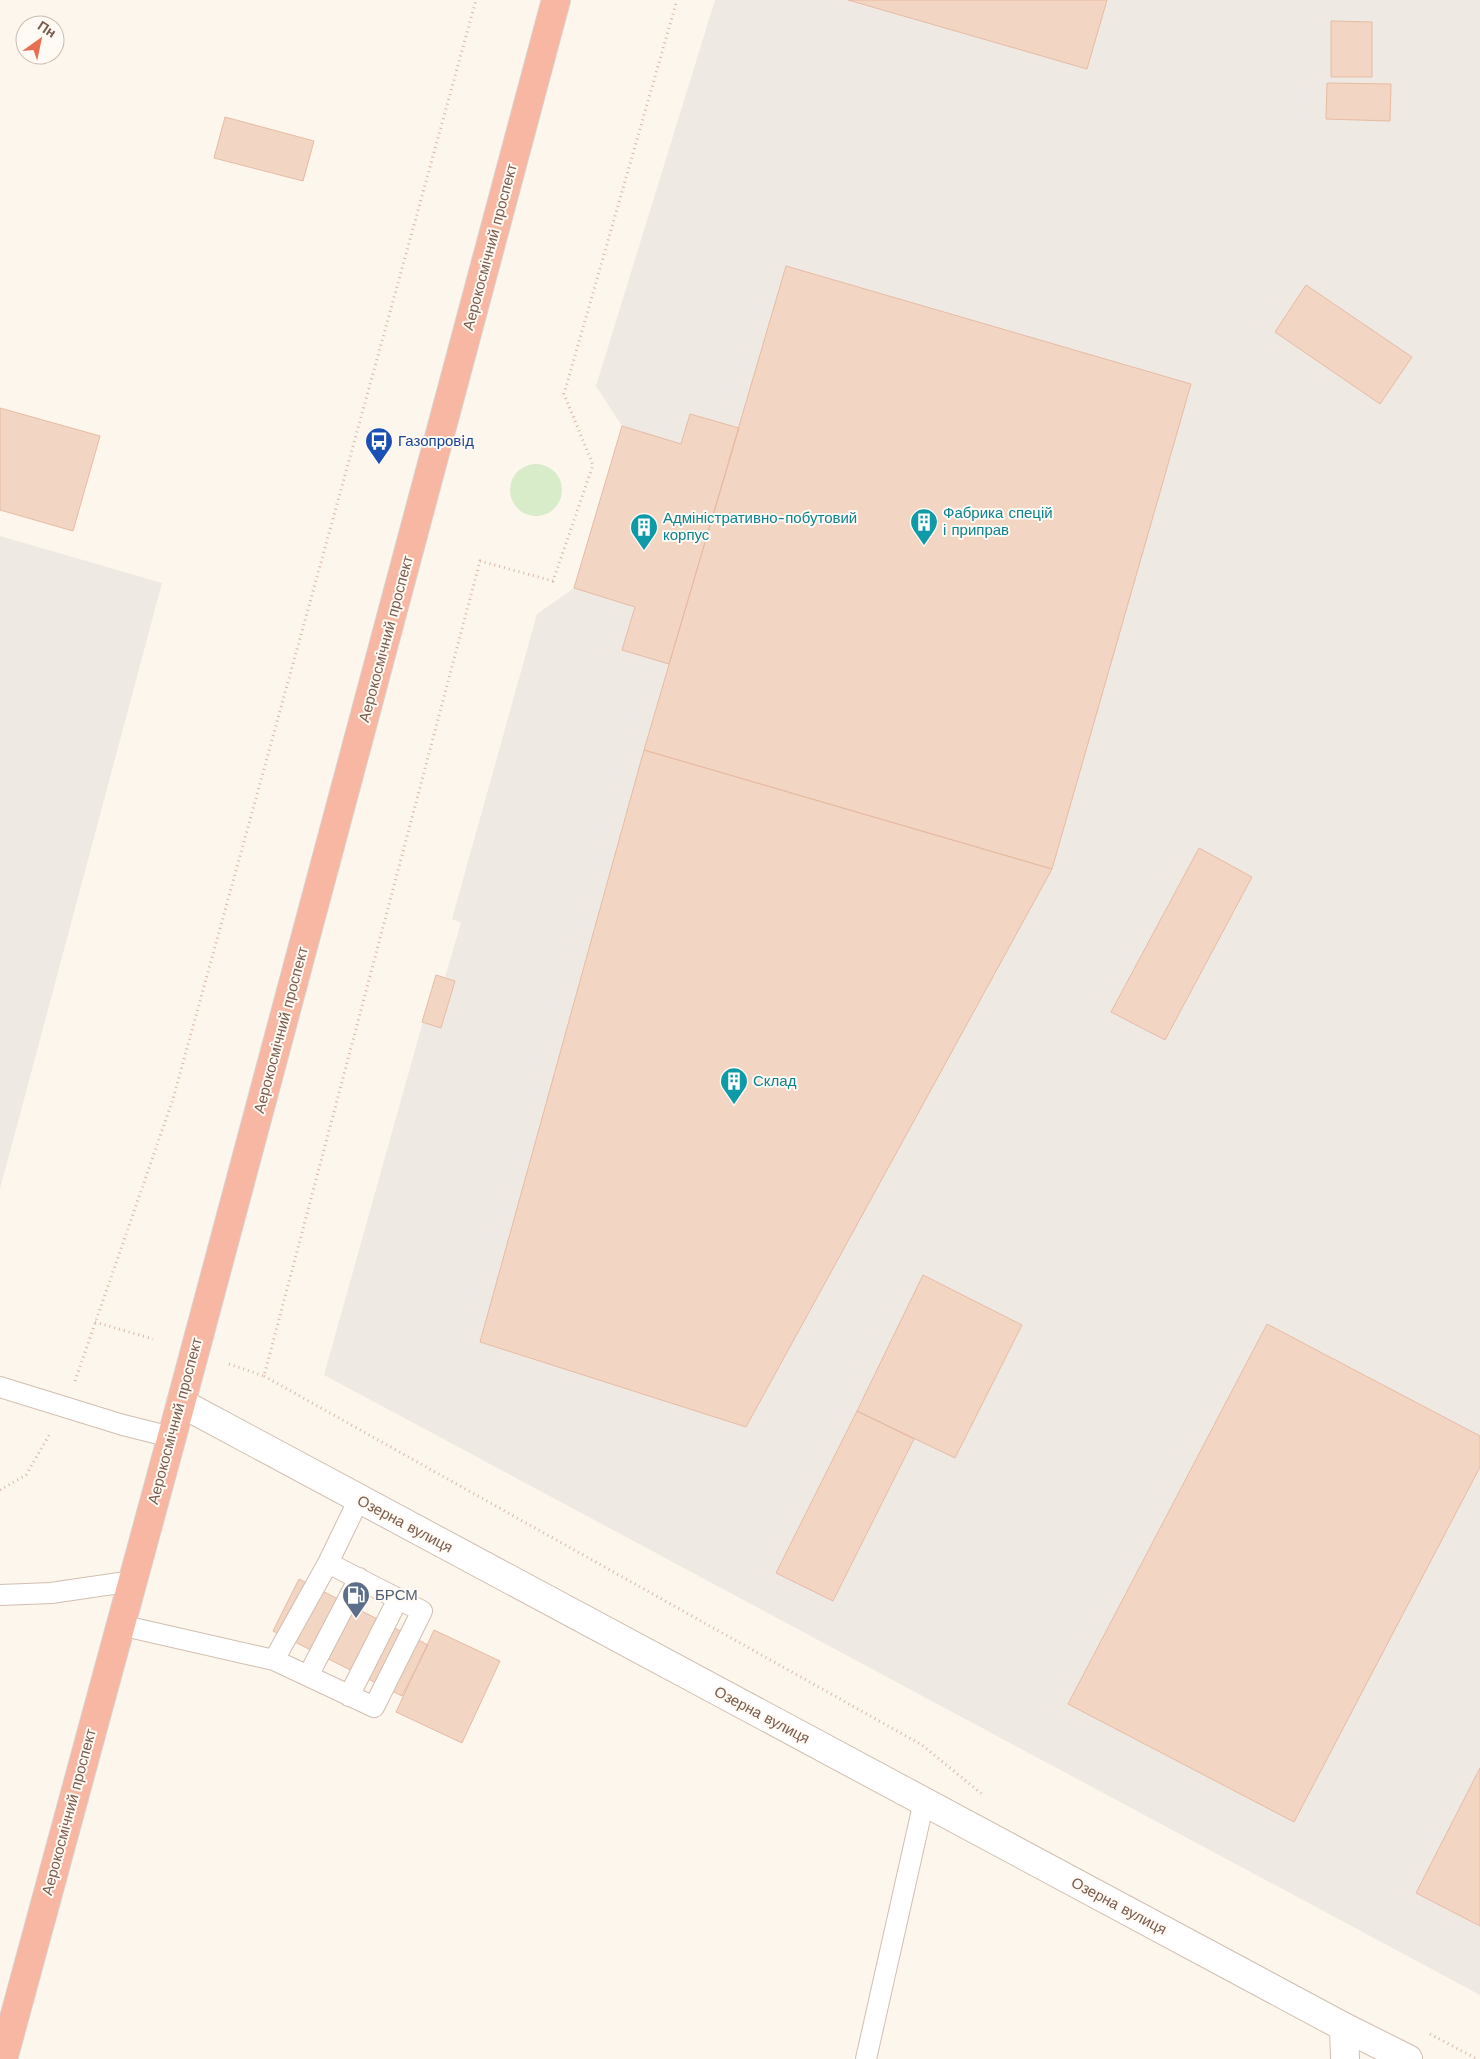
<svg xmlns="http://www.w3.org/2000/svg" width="1480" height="2059" viewBox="0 0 1480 2059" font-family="'Work Sans',sans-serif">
  <rect width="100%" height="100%" fill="#fdf6ec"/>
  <path fill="#efe9e4" d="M715 0H1480V1995L324 1375 436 975 445 977 461 923 452 919 537 614 574 588 622 426 596 386Z
    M0 536 162 583 0 1189Z"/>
  <path fill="#d8ecc9" d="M510 490a26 26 0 1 1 52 0a26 26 0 1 1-52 0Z"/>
  <path fill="#f3d5c3" stroke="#e6bba3" d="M848 0H1107L1087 69Z
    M1331 21 1372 22V77H1331Z
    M1327 83 1391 84 1390 121 1326 119Z
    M225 117 314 141 303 181 214 158Z
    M786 266 1191 384 1052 869 644 750Z
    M1306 285 1412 357 1380 404 1275 332Z
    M0 408 100 436 73 531 0 510Z
    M690 414 739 428 669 664 622 650 635 607 574 588 622 426 681 444Z
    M644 750 1052 869 746 1427 480 1342Z
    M1199 848 1252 877 1165 1040 1111 1012Z
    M436 975 455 981 441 1028 422 1022Z
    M923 1275 1022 1325 955 1458 857 1411Z
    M1267 1324 1480 1436V1467L1294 1822 1068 1704Z
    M857 1411 914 1439 833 1601 776 1573Z
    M299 1579 428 1645 402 1696 273 1631Z
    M434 1630 500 1661 462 1743 396 1712Z
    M1480 1768V1926L1416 1893Z"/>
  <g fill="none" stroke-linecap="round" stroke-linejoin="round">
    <g stroke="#d1beb0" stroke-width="22">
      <path id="lane" d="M0 1387 123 1425 171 1437
        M0 1595 51 1593 133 1581
        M120 1625 274 1660 374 1707 422 1611 328 1563 359 1499
        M274 1660 328 1563
        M308 1676 359 1578
        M349 1696 398 1599
        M866 2059 924 1801"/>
    </g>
    <g stroke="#d1beb0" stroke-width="30">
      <path id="street" d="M181 1403 1344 2027 1408 2059
        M1344 2027 1345 2059"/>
    </g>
    <g stroke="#dad1cd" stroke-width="30">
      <path id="highway" d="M3 2059 181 1403 556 0"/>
    </g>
    <path stroke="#d9b8a5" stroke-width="3" stroke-dasharray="1 4" stroke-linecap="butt" d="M95 1322 153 1339
      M229 1364 264 1376 480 561 553 581 593 465 564 394 677 0
      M264 1376 922 1745 982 1794
      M75 1381 173 1099 476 0
      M0 1490 26 1475 51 1432
      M1430 2034 1477 2059"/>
    <use href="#lane" stroke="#fff" stroke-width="20"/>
    <use href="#street" stroke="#fff" stroke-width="28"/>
    <use href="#highway" stroke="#f7b7a3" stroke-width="28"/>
  </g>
  <defs>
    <g id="bus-pin" transform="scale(1.4375)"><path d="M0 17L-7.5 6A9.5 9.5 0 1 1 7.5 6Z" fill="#1a4fb4" stroke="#fffaf3"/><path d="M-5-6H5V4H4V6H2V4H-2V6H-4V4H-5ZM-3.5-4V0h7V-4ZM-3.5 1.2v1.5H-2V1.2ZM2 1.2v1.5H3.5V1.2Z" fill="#fff"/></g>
    <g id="building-pin" transform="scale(1.4375)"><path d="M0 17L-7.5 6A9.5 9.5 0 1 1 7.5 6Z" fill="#0f9aa8" stroke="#fffaf3"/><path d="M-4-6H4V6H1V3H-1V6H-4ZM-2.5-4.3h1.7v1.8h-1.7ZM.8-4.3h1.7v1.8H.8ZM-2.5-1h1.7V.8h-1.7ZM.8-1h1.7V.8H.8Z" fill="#fff"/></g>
    <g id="fuel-pin" transform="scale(1.4375)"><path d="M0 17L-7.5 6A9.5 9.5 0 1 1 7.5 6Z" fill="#5c6f8a" stroke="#fffaf3"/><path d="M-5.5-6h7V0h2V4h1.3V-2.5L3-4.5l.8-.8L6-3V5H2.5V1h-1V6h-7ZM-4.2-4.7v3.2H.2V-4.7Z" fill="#fff"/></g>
  </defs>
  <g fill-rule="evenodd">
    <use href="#bus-pin" x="379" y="441"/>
    <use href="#building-pin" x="924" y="522"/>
    <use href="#building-pin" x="644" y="527"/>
    <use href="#building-pin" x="734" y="1081"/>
    <use href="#fuel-pin" x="356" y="1595"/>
  </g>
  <g text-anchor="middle" stroke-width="4" stroke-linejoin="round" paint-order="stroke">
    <g font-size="15" fill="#7a5c4d" stroke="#fffaf3">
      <text transform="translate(490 247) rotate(-75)" y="5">Аерокосмічний проспект</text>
      <text transform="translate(386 639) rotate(-75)" y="5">Аерокосмічний проспект</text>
      <text transform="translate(281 1030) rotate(-75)" y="5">Аерокосмічний проспект</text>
      <text transform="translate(175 1421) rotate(-75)" y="5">Аерокосмічний проспект</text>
      <text transform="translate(405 1524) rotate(28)" y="5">Озерна вулиця</text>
      <text transform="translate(762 1715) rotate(28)" y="5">Озерна вулиця</text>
      <text transform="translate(69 1812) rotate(-75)" y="5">Аерокосмічний проспект</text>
      <text transform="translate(1119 1906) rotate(28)" y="5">Озерна вулиця</text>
    </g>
    <g font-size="15" fill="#164399" stroke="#fffaf3" text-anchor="start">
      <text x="398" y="446">Газопровiд</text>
    </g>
    <g font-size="15" fill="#0d838f" stroke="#fffaf3" text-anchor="start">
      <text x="943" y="518">Фабрика спецій<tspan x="943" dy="17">і приправ</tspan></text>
      <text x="663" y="523">Адміністративно-побутовий<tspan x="663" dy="17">корпус</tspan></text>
      <text x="753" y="1086">Склад</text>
    </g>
    <g font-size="15" fill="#4e5e75" stroke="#fffaf3" text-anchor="start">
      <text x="375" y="1600">БРСМ</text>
    </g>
  </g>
  <g transform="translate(40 40) rotate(33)"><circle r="24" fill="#fffaf3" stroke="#cabbb1"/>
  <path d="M0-4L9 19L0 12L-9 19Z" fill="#e76f51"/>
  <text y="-8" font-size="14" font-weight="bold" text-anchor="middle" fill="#7a5c4d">Пн</text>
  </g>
</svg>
